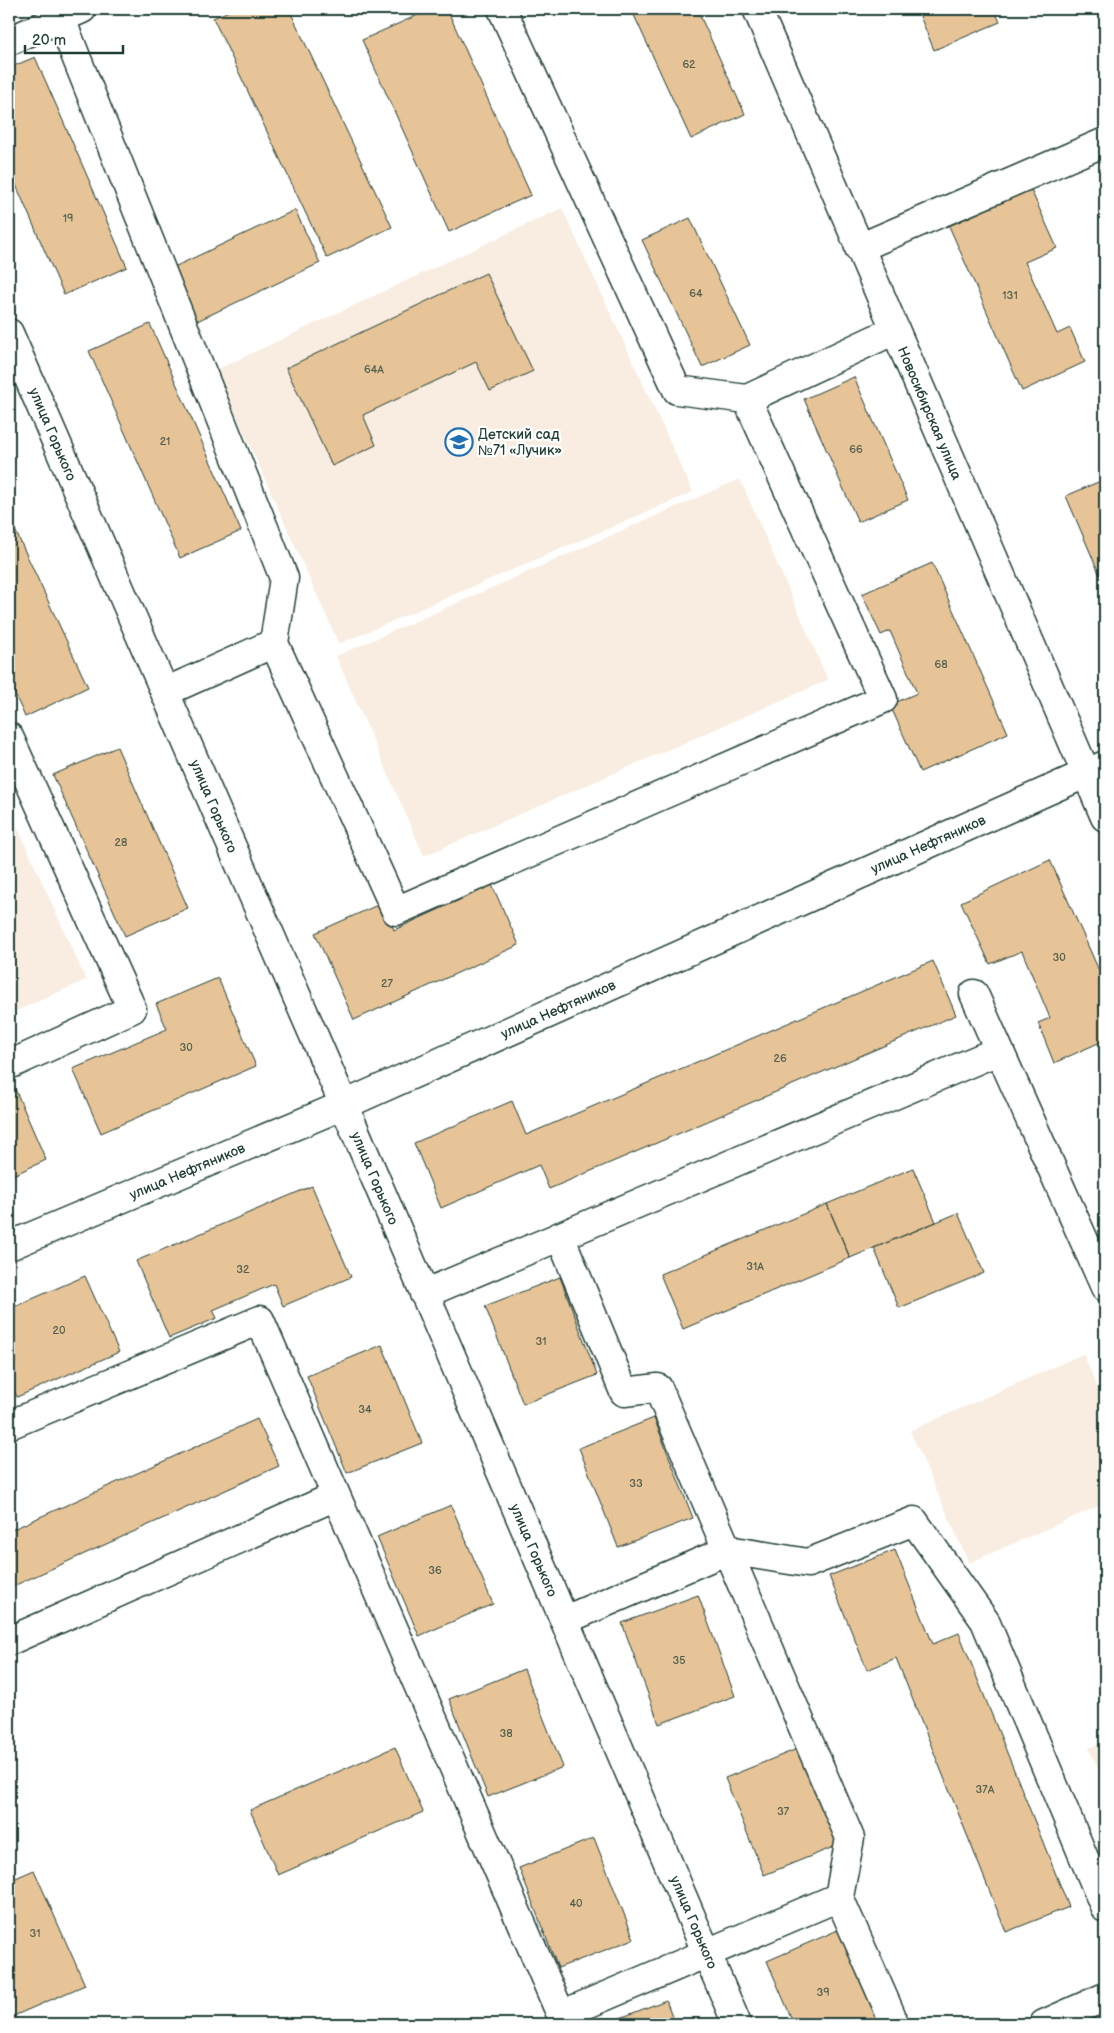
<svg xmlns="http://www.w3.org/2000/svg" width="1114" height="2033" viewBox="0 0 1114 2033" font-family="'Balsamiq Sans',sans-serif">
  <rect width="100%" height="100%" fill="#fff"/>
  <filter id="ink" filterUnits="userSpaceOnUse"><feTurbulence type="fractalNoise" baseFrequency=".02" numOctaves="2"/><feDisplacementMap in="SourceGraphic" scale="10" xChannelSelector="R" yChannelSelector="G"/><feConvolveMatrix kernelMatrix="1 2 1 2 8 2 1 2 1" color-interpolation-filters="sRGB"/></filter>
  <g filter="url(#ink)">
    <path fill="#f8ede0" d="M562 208 693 492 339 644 216 370Z
      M740 479 828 680 424 856 336 656Z
      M9 808 86 980 9 1014Z
      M1083 1354 1105 1404V1503L969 1563 910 1431Z
      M1105 1741V1784L1089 1748Z"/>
    <path fill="#e7c498" stroke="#1f3d34" d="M233 9H289L392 227 327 258 213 18Z
      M431 9H447L531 195 449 232 362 40Z
      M642 9H697L745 114 691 139 633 13Z
      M917 9H994L1000 22 934 50Z
      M35 57 127 267 64 295 9 169V68Z
      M1031 190 1057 248 1025 262 1057 334 1070 328 1085 362 1022 391 949 226Z
      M295 210 320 263 197 321 172 268Z
      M690 218 750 345 702 367 642 240Z
      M486 273 533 371 490 391 476 362 363 415 376 445 332 466 286 368Z
      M150 324 241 531 180 558 89 351Z
      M854 377 908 500 858 522 804 399Z
      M1105 479V587L1066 496Z
      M9 517 88 687 25 717 9 681Z
      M932 563 1008 733 920 772 890 705 917 693 890 631 881 635 862 594Z
      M117 747 188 908 125 936 53 775Z
      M1050 860 1105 984V1040L1054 1063 1038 1023 1050 1018 1022 951 990 964 961 902Z
      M492 885 519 945 354 1020 315 933 382 903 394 930Z
      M933 961 956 1015 549 1189 539 1165 441 1208 414 1143 512 1101 526 1135Z
      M218 978 256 1066 101 1133 73 1069 167 1029 156 1004Z
      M9 1075 46 1160 9 1177Z
      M913 1168 936 1222 850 1258 827 1204Z
      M312 1186 351 1277 283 1306 274 1284 213 1310 217 1318 169 1338 136 1261Z
      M827 1204 850 1258 683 1329 660 1274Z
      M958 1213 984 1273 899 1308 874 1248Z
      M85 1276 119 1352 17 1397 9 1378V1309Z
      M560 1277 597 1375 523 1404 485 1306Z
      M382 1345 422 1443 347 1473 307 1376Z
      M654 1418 693 1518 618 1547 579 1448Z
      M257 1419 279 1466 9 1588V1531Z
      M451 1505 493 1604 419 1636 377 1537Z
      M895 1550 933 1644 959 1633 1069 1907 1006 1932 896 1658 867 1670 829 1576Z
      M698 1595 735 1696 659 1724 622 1623Z
      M524 1669 563 1767 488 1797 449 1699Z
      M395 1747 423 1812 278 1875 250 1810Z
      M802 1747 841 1844 764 1875 725 1778Z
      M594 1838 634 1939 558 1968 519 1868Z
      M34 1870 85 1985 9 2018V1881Z
      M838 1930 879 2024H794L767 1961Z
      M666 2000 675 2024H605Z"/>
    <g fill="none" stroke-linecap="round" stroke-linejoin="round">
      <g stroke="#1f3d34" stroke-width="31">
        <path id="minor" d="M57 9 284 578 274 643
          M9 41 82 9
          M859 248 1105 142
          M9 333 344 1105 737 2024
          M747 399 895 330
          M165 692 274 643 396 911 883 699 747 399 677 390 502 9
          M9 737 132 1009 9 1065
          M1085 774 1105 765
          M974 994 1105 1287
          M560 1236 624 1392 658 1388 850 1838 839 1897 891 2015
          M424 1294 998 1051
          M9 1425 260 1320 565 2024
          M565 1620 728 1550 808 1563 914 1521 985 1621 1105 1908
          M9 1641 336 1496
          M561 2015 839 1897
          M1044 2024 1105 1997"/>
      </g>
      <g stroke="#1f3d34" stroke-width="31">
        <path id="major" d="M757 9 1105 817
          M9 1246 344 1105 1085 774"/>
      </g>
      <use href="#minor" stroke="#fff" stroke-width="28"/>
      <use href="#major" stroke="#fff" stroke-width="28"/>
    </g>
  </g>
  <defs>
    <g id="school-ring" transform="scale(1.4375)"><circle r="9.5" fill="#fff" stroke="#1f6fb2" stroke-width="1.5"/><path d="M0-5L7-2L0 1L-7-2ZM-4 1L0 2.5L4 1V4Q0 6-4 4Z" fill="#1f6fb2"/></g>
  </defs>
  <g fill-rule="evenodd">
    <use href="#school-ring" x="459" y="442"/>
  </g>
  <g text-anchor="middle" stroke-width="4.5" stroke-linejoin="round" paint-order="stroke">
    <g font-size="11" fill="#515f4d">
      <text x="689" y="68">62</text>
      <text x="68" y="222">19</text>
      <text x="696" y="297">64</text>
      <text x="1010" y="299">131</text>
      <text x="374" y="373">64А</text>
      <text x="165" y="445">21</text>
      <text x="856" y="453">66</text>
      <text x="941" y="668">68</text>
      <text x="121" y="846">28</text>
      <text x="1059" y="961">30</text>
      <text x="387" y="987">27</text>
      <text x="186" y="1051">30</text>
      <text x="780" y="1062">26</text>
      <text x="755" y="1270">31А</text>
      <text x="243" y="1273">32</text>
      <text x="59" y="1334">20</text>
      <text x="541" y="1345">31</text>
      <text x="365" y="1413">34</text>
      <text x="636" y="1487">33</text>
      <text x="435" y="1574">36</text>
      <text x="679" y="1664">35</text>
      <text x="506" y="1737">38</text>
      <text x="985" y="1793">37А</text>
      <text x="783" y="1815">37</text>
      <text x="576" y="1907">40</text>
      <text x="35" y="1937">31</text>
      <text x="823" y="1996">39</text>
    </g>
    <g font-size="14" fill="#1f3d34" stroke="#fff">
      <text transform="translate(930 413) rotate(67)" y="5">Новосибирская улица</text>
      <text transform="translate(53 434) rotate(67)" y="5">улица Горького</text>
      <text transform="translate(214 806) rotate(67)" y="5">улица Горького</text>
      <text transform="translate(928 844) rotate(-24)" y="5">улица Нефтяников</text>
      <text transform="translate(558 1009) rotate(-24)" y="5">улица Нефтяников</text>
      <text transform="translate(187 1171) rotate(-23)" y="5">улица Нефтяников</text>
      <text transform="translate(375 1178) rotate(67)" y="5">улица Горького</text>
      <text transform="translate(534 1550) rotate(67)" y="5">улица Горького</text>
      <text transform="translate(694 1922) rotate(67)" y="5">улица Горького</text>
    </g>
    <g font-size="14" fill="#1f3d34" stroke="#fff" text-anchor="start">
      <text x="478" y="439">Детский сад<tspan x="478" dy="16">№71 «Лучик»</tspan></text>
    </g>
  </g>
  <rect width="1114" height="2033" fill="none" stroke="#fff" stroke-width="30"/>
  <rect x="15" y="15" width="1084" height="2003" fill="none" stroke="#1f3d34" stroke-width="2" filter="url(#ink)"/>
  <path d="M25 45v8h98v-8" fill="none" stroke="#1f3d34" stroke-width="2.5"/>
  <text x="32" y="45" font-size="15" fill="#1f3d34" stroke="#ffffff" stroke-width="4" paint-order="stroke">20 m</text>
</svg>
